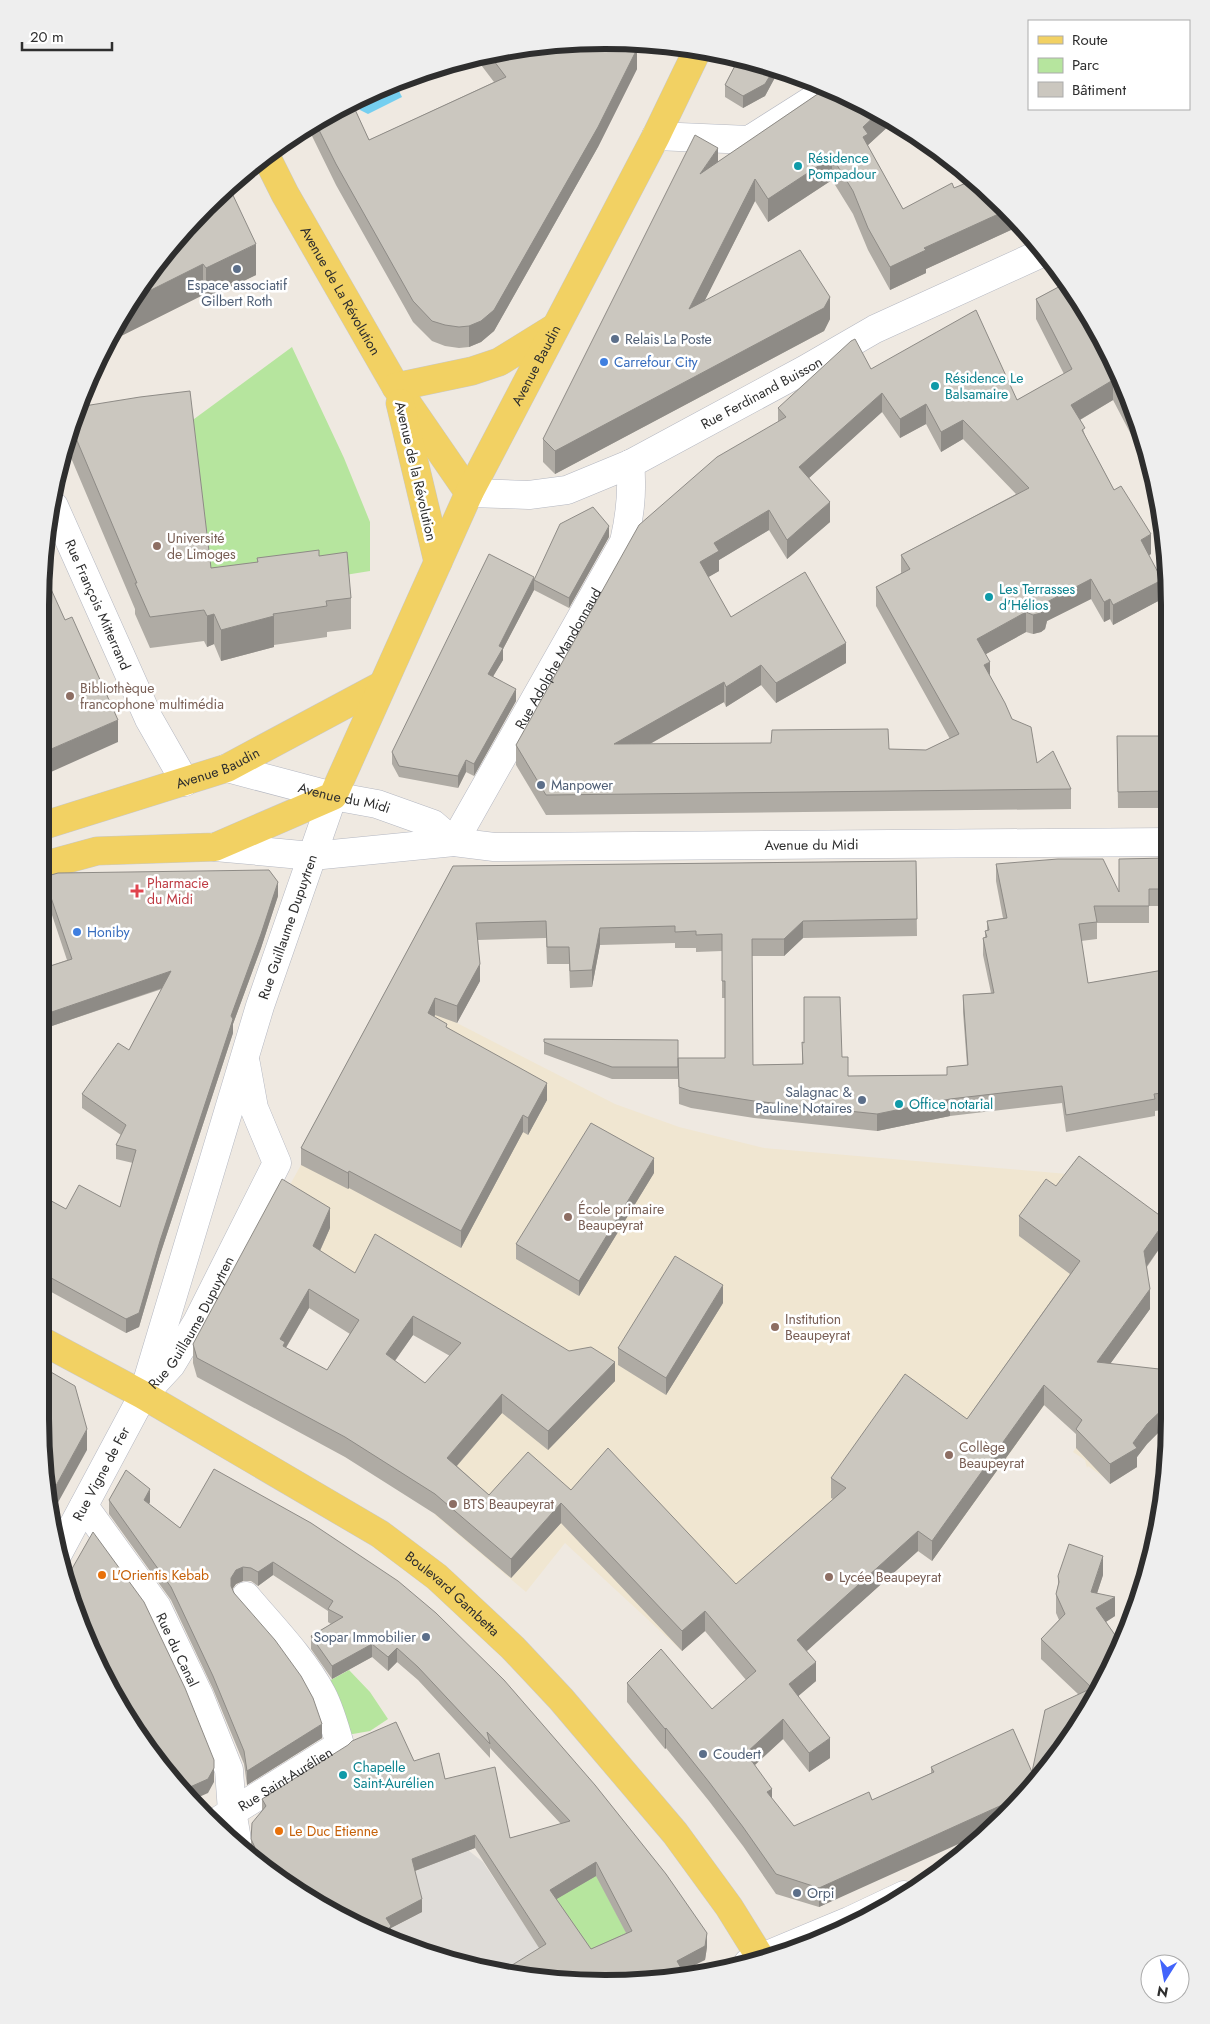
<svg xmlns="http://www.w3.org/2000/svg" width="1210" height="2024" viewBox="0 0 1210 2024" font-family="Jost,sans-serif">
  <rect width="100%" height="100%" fill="#efe9e1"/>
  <path fill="#f0e6d1" d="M393 993 457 1023 615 1104 679 1127 764 1148 1079 1175 1166 1239 1090 1345 1159 1432 1157 1434 1154 1433 1133 1462 1108 1480 1088 1466 1087 1468 1085 1460 1073 1452 1086 1433 1046 1403 932 1561 918 1551 748 1593 682 1651 565 1543 526 1592 435 1515 461 1362 269 1223 362 1054Z"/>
  <path fill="#b6e59e" d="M292 347 344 458 370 522V571L258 589 211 599 190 422Z
    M349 1670 370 1692 388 1719 370 1731 347 1735 327 1682Z
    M588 1859 632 1944 574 1974 550 1903Z"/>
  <path fill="#dfdcd8" d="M468 1850 483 1862 546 1958 517 1976 424 1954 390 1937 386 1931 422 1912 410 1873Z"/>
  <path fill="#75cff0" d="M394 81 402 97 368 114 360 110 356 100Z"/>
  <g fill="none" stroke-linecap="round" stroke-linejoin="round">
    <g stroke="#b4b7c1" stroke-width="29">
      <g id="minor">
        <path d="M656 136 749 140 831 88"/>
        <path id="s1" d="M469 493 529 495 567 490 630 464 804 370 875 329 1044 252"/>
        <path id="s2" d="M54 506 149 719 185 782"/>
        <path id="s3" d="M227 768 333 796 377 804 433 824 454 842"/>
        <path id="s4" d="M454 842 624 542C630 516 633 491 630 464"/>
        <path id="s5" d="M215 847 312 856 454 842 494 847 1169 842"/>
        <path id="s6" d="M147 1391 171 1365 197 1322 277 1163 254 1108 246 1064"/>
        <path id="s7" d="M84 1506 157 1607 199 1695 229 1770 232 1811 238 1845"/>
        <path id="s8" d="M59 1552 143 1395 260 1006 333 796"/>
        <path id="s9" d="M213 1824 340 1745C335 1727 330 1709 322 1694 303 1658 272 1627 246 1596"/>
        <path d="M748 1963 849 1921 904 1895"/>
      </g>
    </g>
    <g stroke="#c9c9c9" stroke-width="29">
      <g id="major">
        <path id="s10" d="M266 156 285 194 396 387 469 493"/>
        <path d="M396 387 472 371 499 362 554 328"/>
        <path d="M400 403 438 562"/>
        <path id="s11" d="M42 826 227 768 382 685"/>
        <path id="s12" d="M42 866 97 851 215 847 333 796 469 493 656 136 698 49"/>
        <path id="s13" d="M44 1342 143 1395 380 1534 437 1577 513 1648 561 1699 675 1833 729 1907 762 1960"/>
      </g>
    </g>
    <use href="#minor" stroke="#fff" stroke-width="28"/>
    <use href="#major" stroke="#f2d163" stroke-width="28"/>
  </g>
  <path fill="#afaba4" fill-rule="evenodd" d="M495 51 637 69 598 147 494 331 481 342 469 347 459 348 445 346 432 341 413 322 336 185 312 136V124L352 103 369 140 494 82 475 57Z
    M739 58 779 70 765 96 743 108 725 97V85Z
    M828 87 893 122 868 145V146L903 209 971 181 1022 225 926 269V273L890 290 868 250 853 214 832 180 768 222 755 201 704 301 830 319 824 331 555 474 543 462V439L718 162Z
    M206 205 256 275 206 299 203 295 111 341Z
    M1066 283 1140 424 1150 471 1113 400 1080 420 1085 435 1114 490 1151 554 1149 555 1162 599 1113 625 1110 619 1104 622 1091 599 1047 621 1045 629 1041 632 1033 634 1026 632 986 654 990 676 1012 719 1037 763 1071 789V809L546 815 516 765V745L778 422V408L871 369 1017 400 1064 374 1036 319V299ZM882 412 900 438 926 424 941 452 963 439 1016 494 901 555V573L876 587V606L950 739 926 750 650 744 724 702 726 707 761 685 776 703 846 663 731 617 708 577 719 571V560L769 530 787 559 830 522 809 478Z
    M70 423 211 568 257 562V558L319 556 351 598V629L327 632V637L274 645V647L221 661 214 644 207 647 204 641 150 648 135 614V609L66 446Z
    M609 537 569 608 534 590 503 649V660L493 676 516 701 474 776 466 772 458 788 399 777 392 764V752L534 579Z
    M1117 736H1169V808H1118Z
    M1169 858V906H1149V923H1097V939L1081 941 1088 983 1169 969V1109L1155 1111V1116L1066 1132 1062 1103 950 1116 877 1131 754 1118 691 1108 679 1104 678 1058H725V998H722V951L696 952V948H675V943L600 945 592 987 570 988 569 964H547L546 938 478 940 480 981 457 1023 435 1015 434 1017 447 1027 547 1100 528 1135 523 1132 461 1248 349 1188 348 1189 301 1165V1148L453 866 916 861 917 936 803 938 784 956H752L753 1065 802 1064V1042L842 1057 848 1076 947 1075V1067L967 1065 963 1012V995L991 993 983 955V938L985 937V931L987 930V921L1003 918 996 881V864L1119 892Z
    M44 877 278 896 261 948 233 1024V1033L160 1255 139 1327 126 1333 44 1288V1197L66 1209 120 1207 133 1163 116 1159V1145L121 1135 82 1108V1094L129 1050 162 989 43 1029 46 986 44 982V968L67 960 44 891Z
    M678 1040V1079H612L544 1054V1042Z
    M654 1173 579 1296 516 1259V1244Z
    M1056 1186 1166 1239 1147 1267 1150 1309 1110 1364 1159 1369 1169 1357V1422L1147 1444 1137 1457V1467L1110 1484 1076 1448V1434L1044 1405 932 1561 918 1551 806 1651 816 1681 798 1696 830 1758 809 1772 783 1739 755 1765 772 1799 794 1826 872 1800 931 1773V1767L1032 1772 1078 1694 1041 1659V1639L1059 1620 1056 1613V1594L1058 1585V1576L1103 1575 1097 1593 1115 1616 1106 1622 1120 1642 1075 1733 1005 1818 819 1907 776 1894 743 1846 709 1801 666 1748 665 1749 627 1702V1683L712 1709 746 1680 705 1631 682 1651 561 1523 511 1578 435 1514 345 1457 197 1377 193 1363V1344L330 1228 320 1251 355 1273 615 1381 548 1450 502 1413 457 1466 489 1495 571 1490 736 1584 833 1499 831 1498V1478L967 1419 1070 1274 1019 1236V1216ZM309 1308 350 1334 327 1370 286 1348ZM413 1335 450 1356 425 1383 395 1361Z
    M723 1303 666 1395 618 1365V1348Z
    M109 1500 150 1502 149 1504 180 1528 311 1523 707 1947 705 1960 539 1948 475 1848 415 1871 422 1912 391 1928 253 1856 251 1852V1839L262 1811V1799L414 1761 445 1779 510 1838 561 1824 490 1748V1758L418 1680 397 1662 388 1671 372 1657 332 1679 311 1649V1636L331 1624 328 1622V1611L273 1575 258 1586 251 1581H243L236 1584 232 1589 322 1738 247 1785 244 1764 213 1689 171 1600 109 1514ZM596 1876 626 1933 591 1949 556 1899Z"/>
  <path fill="#8e8b86" d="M637 49V69L598 147 494 331 481 342 469 347V326Z
    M774 69 779 70 765 96 743 108V96Z
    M878 113 893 122 868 145V157L863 160V127Z
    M718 148V170L700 174Z
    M832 157V180L768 222V199Z
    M755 179V201L689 332V309Z
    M1005 211 1022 225 926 269V273L890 290V267L924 248Z
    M256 244V275L206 299V268Z
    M203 264V295L111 341 131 300Z
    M830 297V319L824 331 555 474V451Z
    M1113 380V400L1071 425V405Z
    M882 393V412L799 487V467Z
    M926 404V424L900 438V419Z
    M963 420V439L941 452V432Z
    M830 502V522L787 559V540Z
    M769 510V530L719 560V571L700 582V562L714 543Z
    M609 526V537L569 608V598Z
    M1151 534V554L1141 560V540Z
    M534 577V590L503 649V660L488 685V674L499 646Z
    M1091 579V599L1047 621 1045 629 1041 632 1033 634V615L1047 602Z
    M1162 580V599L1113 625V605Z
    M1110 599V619L1104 622V602Z
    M1026 612V632L977 659V639Z
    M214 614V644L207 647V616Z
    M274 616V647L221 661V630Z
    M846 643V663L776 703V683Z
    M990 662V682L984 665Z
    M761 665V685L726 707V687Z
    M724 682V702L614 764V744Z
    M516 689V701L474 776V764Z
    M118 720V742L42 776V753Z
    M466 760V772L458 788V776Z
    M278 882V896L261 948 233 1024V1033L160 1255 139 1327 126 1333V1319L160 1241 231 1016Z
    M803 921V938L784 956V939Z
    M600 928V945L592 987V970Z
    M480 964V981L457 1023V1006Z
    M171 971V985L43 1029V1015Z
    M435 998V1015L428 1030V1013Z
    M547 1083V1100L528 1135V1118Z
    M950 1099V1116L877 1131V1114Z
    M523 1115V1132L461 1248V1231Z
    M654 1158V1173L579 1296V1281Z
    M349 1171V1188L348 1189V1173Z
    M330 1208V1228L313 1266V1246Z
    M1166 1220V1239L1144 1270V1251Z
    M723 1285V1303L666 1395V1378Z
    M309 1289V1308L285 1349V1361L280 1339Z
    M1150 1289V1309L1097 1382V1362Z
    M413 1316V1335L386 1373V1354Z
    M615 1362V1381L548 1450V1431Z
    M1044 1385V1405L932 1561V1541Z
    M502 1394V1413L447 1477V1458Z
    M1169 1403V1422L1147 1444 1137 1457V1467L1110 1484V1464L1133 1443 1147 1424Z
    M87 1429V1450L50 1517 47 1502Z
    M150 1489V1502L144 1513V1500Z
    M561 1503V1523L511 1578V1559Z
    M918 1531V1551L797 1660V1640Z
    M1103 1556V1575L1091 1612V1592Z
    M273 1562V1575L258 1586V1572Z
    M243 1567V1581L236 1584 231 1591V1578L236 1570Z
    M1115 1597V1616L1096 1628V1608Z
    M705 1611V1631L682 1651V1631Z
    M372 1644V1657L332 1679V1666Z
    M397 1648V1662L388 1671V1657Z
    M816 1662V1681L789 1704V1684Z
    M783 1719V1739L746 1773V1753Z
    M322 1724V1738L247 1785V1771Z
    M666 1728V1748L665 1749V1729Z
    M830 1738V1758L809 1772V1753Z
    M214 1768V1782L208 1793 190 1801 181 1791Z
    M772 1789V1808L767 1792Z
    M1024 1795 1005 1818 994 1828 819 1907V1888Z
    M475 1835V1848L412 1872V1859Z
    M596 1862V1876L550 1903V1890Z
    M422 1899V1912L391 1928V1938L386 1918Z
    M707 1933V1947L705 1960 677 1974V1961Z"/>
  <path fill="#cbc7bf" stroke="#8e8b86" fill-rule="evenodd" d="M605 40 622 42 637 49 598 127 494 310 481 321 469 326 459 327 445 325 432 321 413 301 336 164 315 122 352 103 369 140 506 77 488 53 495 51Z
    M739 58 774 69 765 84 743 96 725 85Z
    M828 87 878 113 863 127 868 134 863 137 903 209 952 183 954 188 971 181 1005 211 924 248 926 250 890 267 868 228 853 191 832 157 768 199 755 179 689 309 800 250 830 297 824 308 555 451 543 439 695 135 718 148 700 174Z
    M231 191 256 244 206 268 203 264 131 300 135 291 206 205 214 199Z
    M1066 283 1094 323 1140 424 1143 439 1113 380 1071 405 1085 428 1082 430 1114 490 1121 486 1151 534 1141 540 1162 580 1113 605 1110 599 1104 602 1091 579 1047 602 1045 609 1041 613 1033 615 1026 612 977 639 990 662 984 665 1005 703 1012 719 1031 727 1037 763 1053 751 1071 789 546 795 516 745 639 525 717 457 786 417 778 408 851 341 855 339 871 369 976 310 1017 400 1072 369 1036 299ZM882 393 900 419 926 404 941 432 963 420 1029 488 901 555 910 569 876 587 959 734 926 750 889 749 888 729 772 730 771 743 614 744 724 682 726 687 761 665 776 683 846 643 805 572 731 617 700 562 719 551 714 543 769 510 787 540 830 502 799 467Z
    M190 391 211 568 258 562 257 558 304 552 319 550V556L347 552 351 598 326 601 327 606 273 614 274 616 221 630 214 614 207 616 204 610 150 617 135 583H137L70 424 78 407 140 397Z
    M593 507 609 526 569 598 534 580 560 524Z
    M489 554 534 577 499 646 503 648 488 674 516 689 474 764 466 760 458 776 399 766 392 752Z
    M41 567 65 620 72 617 118 720 42 753Z
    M1117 736H1169V791L1118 792Z
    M1169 858V889H1149V906H1094L1097 922 1079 924 1088 983 1169 969V1092L1154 1094 1155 1099 1066 1115 1062 1086 950 1099 877 1114 754 1101 691 1091 679 1087 678 1058H725V981H722V934L696 935V931L675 932V926L600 928 592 970 570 971 569 947H547L546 921 476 923 480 964 457 1006 435 998 428 1013 447 1024 446 1027 547 1083 528 1118 523 1115 461 1231 349 1171 348 1173 301 1148 453 866 916 861 917 919 803 921 784 939H752L753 1065 803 1064 802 1042 804 1043V997H840L842 1057H848V1076L947 1075V1067L968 1065 963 995 994 993 983 938 987 937 985 931 989 930 987 921 1007 918 996 864 1058 859H1103L1119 892V859Z
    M269 870 278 882 261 934 231 1016 233 1019 160 1241 139 1313 126 1319 44 1274V1197L66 1209 79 1185 120 1207 136 1150 116 1145 126 1125 82 1094 118 1043 129 1050 171 971 43 1015V987L50 984 44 968 72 959 44 877 58 873Z
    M544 1039 678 1040V1067H612L544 1042Z
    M591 1123 654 1158 579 1281 516 1244Z
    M1079 1156 1166 1220 1144 1251 1150 1289 1097 1362 1159 1369 1169 1357V1403L1147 1424 1133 1443 1137 1448 1110 1464 1076 1429 1082 1420 1044 1385 932 1541 918 1531 797 1640 816 1662 789 1684 830 1738 809 1753 783 1719 746 1753 772 1789 767 1792 794 1826 869 1792 872 1800 934 1772 931 1767 1013 1729 1032 1772 1045 1710 1092 1688 1041 1639 1065 1614 1056 1594 1059 1582 1058 1576 1069 1544 1103 1556 1091 1592 1115 1597 1096 1608 1120 1642 1075 1733 1024 1795 819 1888 776 1874 743 1827 709 1782 666 1728 665 1729 627 1683 661 1649 712 1709 756 1671 705 1611 682 1631 561 1503 511 1559 435 1494 345 1437 197 1358 193 1344 282 1179 330 1208 313 1246 355 1273 375 1234 569 1351 591 1347 615 1362 548 1431 502 1394 447 1458 489 1495 528 1452 571 1490 608 1448 736 1584 846 1488 831 1478 905 1374 967 1419 1080 1261 1019 1216 1046 1179 1056 1186ZM309 1289 359 1320 327 1370 283 1346 285 1342 280 1339ZM413 1316 461 1343 425 1383 386 1354Z
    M675 1256 723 1285 666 1378 618 1348Z
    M44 1368 75 1386 87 1429 47 1502 45 1493Z
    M214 1469 311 1523 398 1581 436 1613 504 1680 595 1785 666 1874 707 1933 705 1946 677 1961 686 1977 679 1979 605 1984 531 1979 501 1972 546 1944 475 1835 412 1859 422 1899 386 1918 391 1926 389 1928 398 1941 291 1889 252 1857 258 1854 251 1839 252 1823 266 1806 262 1799 348 1745 352 1741 396 1722 414 1761 439 1753 445 1779 495 1767 510 1838 570 1821 487 1732 490 1744 418 1667 397 1648 388 1657 372 1644 332 1666 311 1636 343 1617 328 1609 333 1601 273 1562 258 1572 251 1568 243 1567 236 1570 231 1578V1586L234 1593 275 1640 301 1676 313 1698 322 1724 247 1771 244 1751 213 1676 171 1587 109 1500 126 1470 150 1489 144 1500 180 1528ZM596 1862 632 1931 591 1949 550 1890Z
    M93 1532 144 1602 185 1688 214 1760V1768L208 1779 181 1791 157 1763 98 1669 70 1600 65 1581Z"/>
  <g fill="#0f9aa8" stroke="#fff" stroke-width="2">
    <circle cx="798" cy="166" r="5"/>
    <circle cx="935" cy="386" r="5"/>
    <circle cx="989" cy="597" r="5"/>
    <circle cx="899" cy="1104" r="5"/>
    <circle cx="343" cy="1775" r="5"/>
  </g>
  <g fill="#5c6f8a" stroke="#fff" stroke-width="2">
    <circle cx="237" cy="269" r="5"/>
    <circle cx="615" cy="339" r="5"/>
    <circle cx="541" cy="785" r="5"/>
    <circle cx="862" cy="1100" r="5"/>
    <circle cx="426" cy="1637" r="5"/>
    <circle cx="703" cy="1754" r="5"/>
    <circle cx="797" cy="1893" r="5"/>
  </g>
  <g fill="#3f7fe0" stroke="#fff" stroke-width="2">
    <circle cx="604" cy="362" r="5"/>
    <circle cx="77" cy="932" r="5"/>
  </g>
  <g fill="#8d6e63" stroke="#fff" stroke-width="2">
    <circle cx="157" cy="546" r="5"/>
    <circle cx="70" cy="696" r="5"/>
    <circle cx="568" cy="1217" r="5"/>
    <circle cx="775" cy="1327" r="5"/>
    <circle cx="949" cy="1455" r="5"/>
    <circle cx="453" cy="1504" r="5"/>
    <circle cx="829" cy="1577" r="5"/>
  </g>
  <path fill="#e0444e" stroke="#fff" stroke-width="2" d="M134.5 883.5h5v5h5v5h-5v5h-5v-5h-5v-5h5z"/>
  <g fill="#e8710a" stroke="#fff" stroke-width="2">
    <circle cx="102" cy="1575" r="5"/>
    <circle cx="279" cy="1831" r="5"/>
  </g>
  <g text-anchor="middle" stroke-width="5" stroke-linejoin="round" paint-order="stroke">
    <g font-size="14" fill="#0d838f" stroke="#fff" text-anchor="start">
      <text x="808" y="163">Résidence<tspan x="808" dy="16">Pompadour</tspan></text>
      <text x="945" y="383">Résidence Le<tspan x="945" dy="16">Balsamaire</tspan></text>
      <text x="999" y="594">Les Terrasses<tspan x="999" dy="16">d'Hélios</tspan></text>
      <text x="909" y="1109">Office notarial</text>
      <text x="353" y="1772">Chapelle<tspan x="353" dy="16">Saint-Aurélien</tspan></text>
    </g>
    <g font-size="14" fill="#4e5e75" stroke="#fff" text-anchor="start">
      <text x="237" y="290" text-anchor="middle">Espace associatif<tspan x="237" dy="16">Gilbert Roth</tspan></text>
      <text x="625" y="344">Relais La Poste</text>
      <text x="551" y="790">Manpower</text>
      <text x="852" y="1097" text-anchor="end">Salagnac &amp;<tspan x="852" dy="16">Pauline Notaires</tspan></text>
      <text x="416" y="1642" text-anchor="end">Sopar Immobilier</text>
      <text x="713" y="1759">Coudert</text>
      <text x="807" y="1898">Orpi</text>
    </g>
    <g font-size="14" fill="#2e2e2e" stroke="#fff">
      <text dy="5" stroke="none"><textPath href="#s10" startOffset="154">Avenue de La Révolution</textPath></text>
      <text dy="5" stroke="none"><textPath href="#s12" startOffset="780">Avenue Baudin</textPath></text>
      <text dy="5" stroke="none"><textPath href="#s1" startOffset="316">Rue Ferdinand Buisson</textPath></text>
      <text transform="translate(416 471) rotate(77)" y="5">Avenue de la Révolution</text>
      <text dy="5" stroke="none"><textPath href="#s2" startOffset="108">Rue François Mitterrand</textPath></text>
      <text dy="5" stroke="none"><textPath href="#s4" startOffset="211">Rue Adolphe Mandonnaud</textPath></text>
      <text dy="5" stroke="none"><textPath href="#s11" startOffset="185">Avenue Baudin</textPath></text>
      <text dy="5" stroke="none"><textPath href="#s3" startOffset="121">Avenue du Midi</textPath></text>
      <text dy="5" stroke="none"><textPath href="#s5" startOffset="598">Avenue du Midi</textPath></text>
      <text dy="5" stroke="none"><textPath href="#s8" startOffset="668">Rue Guillaume Dupuytren</textPath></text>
      <text dy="5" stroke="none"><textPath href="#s6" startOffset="82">Rue Guillaume Dupuytren</textPath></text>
      <text dy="5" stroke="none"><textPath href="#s8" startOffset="89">Rue Vigne de Fer</textPath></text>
      <text dy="5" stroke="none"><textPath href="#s13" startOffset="481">Boulevard Gambetta</textPath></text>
      <text dy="5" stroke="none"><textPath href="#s7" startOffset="172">Rue du Canal</textPath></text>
      <text dy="5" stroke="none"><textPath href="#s9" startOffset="85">Rue Saint-Aurélien</textPath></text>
    </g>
    <g font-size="14" fill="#366cbe" stroke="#fff" text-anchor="start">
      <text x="614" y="367">Carrefour City</text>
      <text x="87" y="937">Honiby</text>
    </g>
    <g font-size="14" fill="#785e54" stroke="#fff" text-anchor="start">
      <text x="167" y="543">Université<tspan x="167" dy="16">de Limoges</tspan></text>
      <text x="80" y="693">Bibliothèque<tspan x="80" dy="16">francophone multimédia</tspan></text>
      <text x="578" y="1214">École primaire<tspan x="578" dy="16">Beaupeyrat</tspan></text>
      <text x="785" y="1324">Institution<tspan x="785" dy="16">Beaupeyrat</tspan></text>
      <text x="959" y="1452">Collège<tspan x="959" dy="16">Beaupeyrat</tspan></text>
      <text x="463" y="1509">BTS Beaupeyrat</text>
      <text x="839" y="1582">Lycée Beaupeyrat</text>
    </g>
    <g font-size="14" fill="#be3a42" stroke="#fff" text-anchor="start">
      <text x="147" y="888">Pharmacie<tspan x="147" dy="16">du Midi</tspan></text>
    </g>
    <g font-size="14" fill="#c56008" stroke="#fff" text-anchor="start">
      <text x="112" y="1580">L'Orientis Kebab</text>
      <text x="289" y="1836">Le Duc Etienne</text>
    </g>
  </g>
  <path d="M0 0H1210V2024H0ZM605 49H605A556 556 0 0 1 1161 605V1419A556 556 0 0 1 605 1975H605A556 556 0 0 1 49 1419V605A556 556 0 0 1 605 49Z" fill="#eee" fill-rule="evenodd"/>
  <path fill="none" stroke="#2e2e2e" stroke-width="6" d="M605 49H605A556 556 0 0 1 1161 605V1419A556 556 0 0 1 605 1975H605A556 556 0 0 1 49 1419V605A556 556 0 0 1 605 49Z"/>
  <rect x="1028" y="20" width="162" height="90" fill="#ffffff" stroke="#ababab"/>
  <rect x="1038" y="36" width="25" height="8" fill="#f2d163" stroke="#ababab"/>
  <text x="1072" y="45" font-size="15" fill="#2e2e2e">Route</text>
  <rect x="1038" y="58" width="25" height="15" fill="#b6e59e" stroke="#ababab"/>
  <text x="1072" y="70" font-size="15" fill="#2e2e2e">Parc</text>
  <rect x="1038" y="82" width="25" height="15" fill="#cbc7bf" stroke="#ababab"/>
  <text x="1072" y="95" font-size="15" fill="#2e2e2e">Bâtiment</text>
  <g transform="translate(1165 1979) rotate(191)"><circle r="24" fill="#ffffff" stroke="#ababab"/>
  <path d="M0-4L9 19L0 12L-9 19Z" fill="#4264fb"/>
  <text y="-8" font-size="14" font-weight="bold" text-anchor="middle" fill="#2e2e2e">N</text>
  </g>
  <path d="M22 42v8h90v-8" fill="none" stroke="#2e2e2e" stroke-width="2.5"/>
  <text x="30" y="42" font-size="15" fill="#2e2e2e" stroke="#ffffff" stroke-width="4" paint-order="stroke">20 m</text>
</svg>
